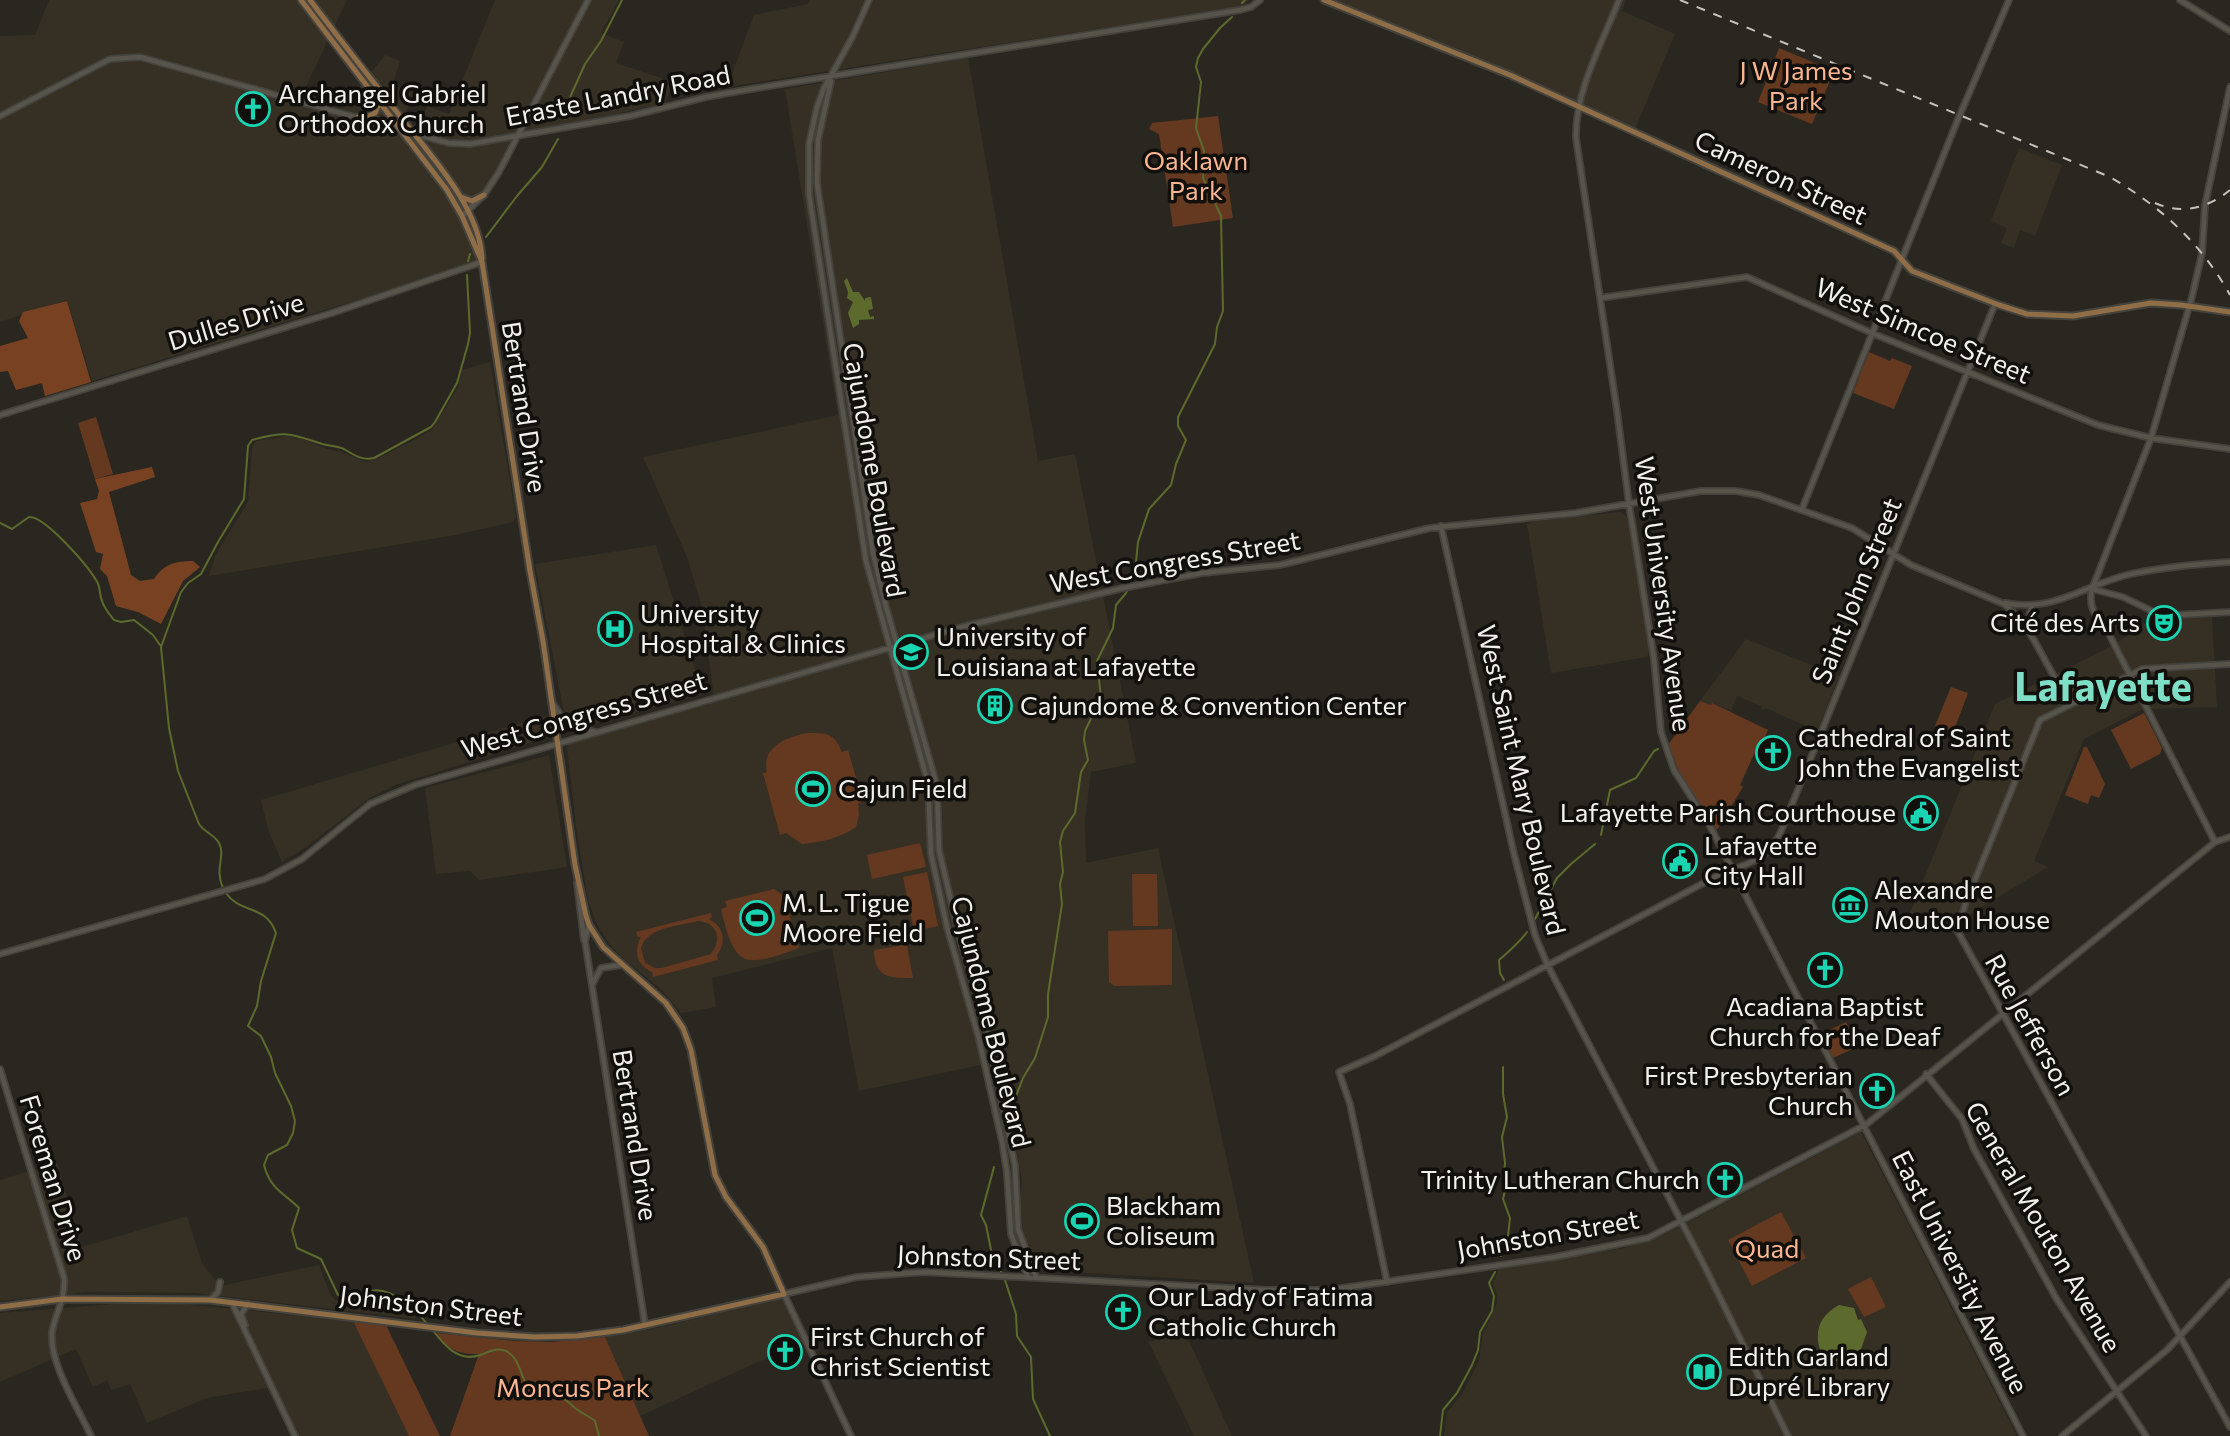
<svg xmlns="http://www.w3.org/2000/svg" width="2230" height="1436" viewBox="0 0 2230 1436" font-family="Commissioner,sans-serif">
  <rect width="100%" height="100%" fill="#2a2720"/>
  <path fill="#363024" d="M49 0H347L302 95 341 109 385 55 400 61 392 85 413 93 404 117 415 130 419 128 427 106 449 114 495 0H619L601 33 624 42 616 63 673 82 665 103 518 136 499 172 468 212 482 262 92 381 67 300 0 322V36L35 35Z
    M810 0H1249L1243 6 727 87 754 15 808 4Z
    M1329 0H1626L1622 11 1675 34 1635 129Z
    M968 58 1038 461 1075 454 1136 763 1091 772 1085 820 1086 863 1158 848 1254 1283 1038 1270 1027 1247 1022 1230 1019 1210 1022 1180 999 1063 980 1065 859 1091 832 948 712 978 716 1007 681 1013 662 990 626 961 609 944 597 924 588 901 576 827 567 747 570 744 714 698 702 607 687 557 643 457 838 415 785 89Z
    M2019 148 2062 165 2035 236 2020 230 2014 248 2001 243 2007 228 1991 221Z
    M490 362 516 517 513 522 455 535 209 576 215 556 248 502 252 447 256 441 286 436 303 439 327 449 342 452 365 462 377 459 431 431 458 387 462 370Z
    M1620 512 1627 517 1639 577 1647 632 1649 651 1647 657 1551 673 1527 524 1534 521Z
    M656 545 703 694 582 727 566 723 535 564Z
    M2212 616 2217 707 2143 709 2084 739 2034 861 2048 867 1946 929 1910 913 1995 704 2112 646 2155 617Z
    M1746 639 1839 676 1817 731 1766 708 1765 710 1761 709V706L1737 696 1731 711 1713 703 1711 705 1700 701Z
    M545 716 549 737 395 785 368 799 306 847 282 862 269 832 261 800Z
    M549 755 567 867 479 880 470 871 436 874 425 788Z
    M1861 1132 2017 1436H1444L1446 1413 1462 1394 1479 1361 1483 1333 1497 1303V1296L1493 1283 1499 1268 1624 1248 1664 1235Z
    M57 1163 82 1247 187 1216 202 1263 220 1286 319 1265 330 1294 335 1300 348 1302 375 1293 400 1303 417 1319 195 1293 87 1292 0 1301V1180Z
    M786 1297 806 1340 640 1416 605 1337 657 1328Z
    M114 1304H183L353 1321 409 1436H291L267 1388 207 1398 147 1423 130 1384 111 1390 107 1380 93 1387 76 1349 0 1382V1313Z
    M1181 1325 1185 1332 1232 1436H1194L1148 1341H1154L1155 1338Z"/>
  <path fill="#653920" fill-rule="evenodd" d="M1779 48 1834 71 1812 124 1758 102Z
    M1218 116 1233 218 1173 227 1159 134 1149 129 1152 123Z
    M1869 352 1890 361 1892 358 1912 366 1894 409 1853 393Z
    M96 417 113 474 95 479 78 423Z
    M1951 687 1968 693 1953 733 1935 726Z
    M1700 701 1711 705 1712 703 1768 730 1763 742 1760 741 1740 785 1743 787 1717 830 1681 776 1668 745Z
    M2144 713 2162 748 2160 754 2131 769 2111 730Z
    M807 733C828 733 834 733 842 752L848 750 863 802 858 803 859 814 856 827C840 838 821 842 802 844L786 833 780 835 763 773 767 772C761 747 787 737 807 733Z
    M2084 747H2087L2105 784 2099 798 2091 795 2088 804 2065 795Z
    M920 843 926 867 872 879 867 855Z
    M927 872 938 926 914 931 903 877Z
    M1132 874H1157L1158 926H1133Z
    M774 889 784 896 799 948C744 968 735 969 721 909L727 907 725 901Z
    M711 913 712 917 709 919C724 927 727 941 717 955L718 960 653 977 652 972C637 965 633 951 641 937H638L636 932ZM698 921C717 922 723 939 711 954L662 968H655L645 963 641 948C647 927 679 926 698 921Z
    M1172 929V985L1115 986 1109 982 1108 931Z
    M904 945 907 946 913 978C890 978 874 978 874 950Z
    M1846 1022 1859 1046 1833 1058 1821 1034Z
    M1781 1212 1806 1258 1752 1286 1728 1240Z
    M1871 1277 1886 1307 1864 1317 1848 1289Z
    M353 1321 386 1325 440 1436H409Z
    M437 1333 515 1341 551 1342 605 1337 649 1436H450L479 1354C462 1355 445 1350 437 1333Z"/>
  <path fill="#784222" d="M67 301 91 382 45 396 42 383 16 390 8 371 0 372V346L28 338 19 321 23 312Z
    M152 467 155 477 109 492 131 575 140 581 154 579C164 564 175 561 193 561L200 567 183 581 161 624 138 612 116 606 107 576 100 569 103 554 96 552 80 503 97 499 99 491 95 479Z"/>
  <path fill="#5c6b2d" d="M847 278 853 292H859L865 301V298L871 297 873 309 868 310 870 317 874 316V319L859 320V324L853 328 848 313 853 302 847 298 848 292 844 281Z
    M1839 1305 1854 1308 1858 1320 1861 1319 1867 1332 1861 1349 1827 1366C1814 1342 1812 1320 1839 1305Z"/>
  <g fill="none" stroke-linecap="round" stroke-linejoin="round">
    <path stroke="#5c6b2d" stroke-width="2" d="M1242 3 1245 0
      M565 119 571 95 585 64 601 41 622 0
      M486 237 517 196 542 167 558 139
      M468 261 470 254
      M0 523 12 529 29 517C45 516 87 565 96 580 101 587 99 594 102 601 104 608 110 615 114 620L121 622 134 620 153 635 160 645
      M1601 835 1610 790 1636 778 1654 751 1658 749
      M223 888C214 868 226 856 219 843 215 835 204 832 199 824L178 771 169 728 161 647 181 592 188 583 201 574 218 542 244 499 248 446 252 440C286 431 290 433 322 444 329 446 338 446 344 449 354 455 362 461 374 458L431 427 435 422 457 383 468 344 470 333 467 275
      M226 893C240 914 266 904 276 933L261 981 257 1006 248 1026 261 1036 271 1057 275 1073 291 1106 295 1121 293 1133 287 1145 268 1155 264 1165C270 1189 284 1193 299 1208L292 1230 297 1248 321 1259 338 1295C350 1300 360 1293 371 1291 391 1286 417 1311 428 1325
      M1535 919 1557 878 1571 864 1595 844
      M1504 980 1500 973 1499 960C1509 951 1519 943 1527 932
      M1013 1104 1023 1078 1035 1058 1048 1017V994L1062 904 1060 884 1063 872 1060 842 1063 831 1075 813 1081 772 1088 760 1084 740 1085 731 1101 698 1097 661 1113 628 1116 605 1126 593 1135 572 1138 542 1149 509 1171 485 1176 464 1186 440 1178 426V417L1215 344 1217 327 1223 311 1221 216 1203 178 1204 151 1196 128 1201 82 1196 67 1198 58 1203 49 1220 28 1232 17
      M994 1167 981 1215 986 1225 991 1250 1005 1280 1016 1314 1017 1336 1031 1357 1033 1399 1050 1436
      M1501 1256 1508 1236 1510 1218 1503 1199 1507 1182 1504 1175 1505 1163 1502 1137 1507 1117 1503 1094V1067
      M432 1329C443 1344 458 1363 480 1355 489 1352 497 1347 506 1351 524 1359 518 1387 540 1398 561 1395 560 1394 575 1408 581 1413 589 1416 595 1421L599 1436
      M1440 1436 1443 1410 1457 1393 1472 1365 1478 1350 1480 1332 1492 1311 1494 1296 1489 1283 1495 1272"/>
    <g stroke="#44423c" stroke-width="8">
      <path id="secondary" d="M869 0 853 36 824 88 817 107 809 144V194L866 561 928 783 931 854 947 927 979 1039 1002 1141 1007 1173 1011 1234 1028 1277
        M1619 0C1602 44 1575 90 1576 138L1617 411 1629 504 1654 659 1661 732 1674 770 1710 826 2023 1436
        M2180 0 2230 31
        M831 81 818 140 817 183 873 553 885 603 937 786 939 850 959 935 988 1035 1015 1166 1018 1229 1036 1277
        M0 116 110 59 140 57 448 143 470 144 630 116 706 97 745 90 1240 10 1251 7 1260 0
        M462 216 484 195 499 172 588 0
        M1600 298 1747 277 1874 334 2098 425 2151 438 2230 449
        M0 415 332 313 482 262
        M1802 509 1956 124 2009 0
        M1441 526 1514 854 1535 935 1547 964 1704 1265 1788 1436
        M2092 589 2123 597 2156 613 2176 615 2230 612
        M2005 603C2053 612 2080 588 2123 576 2154 568 2198 564 2230 562
        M2029 629V616L2032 606
        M2034 640 2069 704
        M2230 664 2142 669 2040 720 1966 902 1957 930 2230 1427
        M552 702 567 725 595 732
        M2215 842 2109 634C2099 619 2087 610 2092 589L2151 438 2192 297 2202 253 2205 205 2230 87
        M577 883 584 940
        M589 925 585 941 645 1325
        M0 954 265 879 302 859 370 804 415 785 962 627 1123 588 1202 573 1280 565 1430 528 1576 513 1701 491H1736L1759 495 1852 528 1911 565 2004 604 2021 619 2035 642
        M593 983 601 968 621 965
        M0 1069 64 1278C66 1298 55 1314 52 1332 49 1363 78 1408 91 1436
        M1926 1074 1962 1119 1974 1149 2056 1298 2146 1436
        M1387 1282 1350 1104 1339 1072 1375 1056 1717 876C1749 861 1767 864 1782 829L1995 304
        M210 1300 218 1292 220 1282
        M232 1303 295 1436
        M245 1325 241 1314 248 1304
        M851 1436 784 1294 857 1277 924 1272 1266 1290H1329L1555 1257 1648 1238 1867 1124 2215 842 2230 837
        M2062 1436 2167 1350 2230 1282"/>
    </g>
    <g stroke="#44423c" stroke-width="9">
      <path id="primary" d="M310 0C338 37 367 74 396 111 427 152 480 206 482 259
        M1324 0 1510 75 1894 251 1912 271 1999 305 2027 314 2073 316 2151 303 2181 305 2230 312
        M358 117H367L375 113 378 106 377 100
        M461 197 472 201 484 195
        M0 1307 62 1299 210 1300 477 1333 535 1337 577 1336 623 1330 784 1294 763 1247 726 1197 715 1175 691 1050 683 1028 666 1003 603 947 589 925 586 916 575 865 543 641 530 571 482 262 462 216 447 190 301 0"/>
    </g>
    <use href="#secondary" stroke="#57544c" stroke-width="4.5"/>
    <use href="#primary" stroke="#8e6d47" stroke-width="5"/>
    <path stroke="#c5c3bd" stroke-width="2" stroke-dasharray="9 9" stroke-linecap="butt" d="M1680 0 2110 177C2160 206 2202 244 2230 295
      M2155 203C2182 215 2208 208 2230 190"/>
  </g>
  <defs>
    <g id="church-ring" transform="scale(1.75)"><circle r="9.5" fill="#11100d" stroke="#19d5b2" stroke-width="1.5"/><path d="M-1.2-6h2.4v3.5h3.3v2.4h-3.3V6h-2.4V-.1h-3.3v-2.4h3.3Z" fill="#19d5b2"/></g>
    <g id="theatre-ring" transform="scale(1.75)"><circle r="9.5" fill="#11100d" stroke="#19d5b2" stroke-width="1.5"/><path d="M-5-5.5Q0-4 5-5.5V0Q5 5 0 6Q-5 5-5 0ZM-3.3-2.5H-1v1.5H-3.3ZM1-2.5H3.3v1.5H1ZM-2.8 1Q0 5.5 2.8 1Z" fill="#19d5b2"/></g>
    <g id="hospital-ring" transform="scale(1.75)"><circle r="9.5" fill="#11100d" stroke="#19d5b2" stroke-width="1.5"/><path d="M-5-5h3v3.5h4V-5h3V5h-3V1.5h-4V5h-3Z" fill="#19d5b2"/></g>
    <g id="university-ring" transform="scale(1.75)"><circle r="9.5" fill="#11100d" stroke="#19d5b2" stroke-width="1.5"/><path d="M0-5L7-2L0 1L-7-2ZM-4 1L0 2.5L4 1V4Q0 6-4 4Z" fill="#19d5b2"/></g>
    <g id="building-ring" transform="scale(1.75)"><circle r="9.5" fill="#11100d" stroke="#19d5b2" stroke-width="1.5"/><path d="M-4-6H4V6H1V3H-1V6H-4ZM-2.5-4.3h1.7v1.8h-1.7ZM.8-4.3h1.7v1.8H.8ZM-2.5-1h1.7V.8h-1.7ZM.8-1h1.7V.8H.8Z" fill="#19d5b2"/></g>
    <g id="stadium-ring" transform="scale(1.75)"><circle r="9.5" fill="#11100d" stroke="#19d5b2" stroke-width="1.5"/><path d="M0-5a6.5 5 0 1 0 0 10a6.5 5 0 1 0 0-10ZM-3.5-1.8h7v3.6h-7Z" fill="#19d5b2"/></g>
    <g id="civic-ring" transform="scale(1.75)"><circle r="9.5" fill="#11100d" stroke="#19d5b2" stroke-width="1.5"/><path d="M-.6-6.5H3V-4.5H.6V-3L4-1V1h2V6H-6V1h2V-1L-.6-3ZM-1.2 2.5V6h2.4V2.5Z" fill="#19d5b2"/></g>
    <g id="museum-ring" transform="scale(1.75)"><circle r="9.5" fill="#11100d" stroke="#19d5b2" stroke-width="1.5"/><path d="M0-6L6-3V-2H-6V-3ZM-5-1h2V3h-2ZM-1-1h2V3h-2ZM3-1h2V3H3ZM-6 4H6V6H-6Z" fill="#19d5b2"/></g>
    <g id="library-ring" transform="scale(1.75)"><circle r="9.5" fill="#11100d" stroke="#19d5b2" stroke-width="1.5"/><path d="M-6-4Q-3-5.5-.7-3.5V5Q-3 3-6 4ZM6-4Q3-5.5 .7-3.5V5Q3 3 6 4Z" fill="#19d5b2"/></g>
  </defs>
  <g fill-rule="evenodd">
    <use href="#church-ring" x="253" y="109"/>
    <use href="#theatre-ring" x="2164" y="623"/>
    <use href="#hospital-ring" x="615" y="629"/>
    <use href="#university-ring" x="911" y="652"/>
    <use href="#building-ring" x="995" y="706"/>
    <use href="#church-ring" x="1773" y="753"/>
    <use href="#stadium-ring" x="813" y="789"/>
    <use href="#civic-ring" x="1921" y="813"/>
    <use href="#civic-ring" x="1680" y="861"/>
    <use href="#museum-ring" x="1850" y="905"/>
    <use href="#stadium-ring" x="757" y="918"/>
    <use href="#church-ring" x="1825" y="970"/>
    <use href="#church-ring" x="1877" y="1091"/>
    <use href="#church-ring" x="1725" y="1180"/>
    <use href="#stadium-ring" x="1082" y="1221"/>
    <use href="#church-ring" x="1123" y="1312"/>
    <use href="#church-ring" x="785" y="1352"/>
    <use href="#library-ring" x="1704" y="1372"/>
  </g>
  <g text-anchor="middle" stroke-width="7" stroke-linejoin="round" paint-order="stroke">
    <g font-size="26" fill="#fab591" stroke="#11100d">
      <text x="1796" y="80">J W James<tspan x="1796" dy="30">Park</tspan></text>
      <text x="1196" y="170">Oaklawn<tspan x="1196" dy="30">Park</tspan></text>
      <text x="1767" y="1258">Quad</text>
      <text x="573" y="1397">Moncus Park</text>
    </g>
    <g font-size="26" fill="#f3f1ec" stroke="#11100d" text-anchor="start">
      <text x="278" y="103">Archangel Gabriel<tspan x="278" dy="30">Orthodox Church</tspan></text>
      <text x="640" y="623">University<tspan x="640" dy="30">Hospital &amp; Clinics</tspan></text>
      <text x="2140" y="632" text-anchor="end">Cité des Arts</text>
      <text x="936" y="646">University of<tspan x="936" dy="30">Louisiana at Lafayette</tspan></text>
      <text x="1020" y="715">Cajundome &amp; Convention Center</text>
      <text x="1798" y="747">Cathedral of Saint<tspan x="1798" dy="30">John the Evangelist</tspan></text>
      <text x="838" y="798">Cajun Field</text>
      <text x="1896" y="822" text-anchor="end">Lafayette Parish Courthouse</text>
      <text x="1704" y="855">Lafayette<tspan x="1704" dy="30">City Hall</tspan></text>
      <text x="1874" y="899">Alexandre<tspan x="1874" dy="30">Mouton House</tspan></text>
      <text x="782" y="912">M. L. Tigue<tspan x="782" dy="30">Moore Field</tspan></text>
      <text x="1825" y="1016" text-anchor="middle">Acadiana Baptist<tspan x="1825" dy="30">Church for the Deaf</tspan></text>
      <text x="1853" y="1085" text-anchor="end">First Presbyterian<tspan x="1853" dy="30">Church</tspan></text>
      <text x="1700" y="1189" text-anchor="end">Trinity Lutheran Church</text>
      <text x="1106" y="1215">Blackham<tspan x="1106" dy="30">Coliseum</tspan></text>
      <text x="1148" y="1306">Our Lady of Fatima<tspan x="1148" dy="30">Catholic Church</tspan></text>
      <text x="810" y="1346">First Church of<tspan x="810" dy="30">Christ Scientist</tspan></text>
      <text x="1728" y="1366">Edith Garland<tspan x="1728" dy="30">Dupré Library</tspan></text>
    </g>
    <g font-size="26" fill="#f3f1ec" stroke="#11100d">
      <text transform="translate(618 96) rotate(-11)" y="9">Eraste Landry Road</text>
      <text transform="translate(1781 178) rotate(25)" y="9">Cameron Street</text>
      <text transform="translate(236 322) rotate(-17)" y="9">Dulles Drive</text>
      <text transform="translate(1923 331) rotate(23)" y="9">West Simcoe Street</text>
      <text transform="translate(524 407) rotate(81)" y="9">Bertrand Drive</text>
      <text transform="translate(874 470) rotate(80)" y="9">Cajundome Boulevard</text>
      <text transform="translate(1175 562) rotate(-10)" y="9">West Congress Street</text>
      <text transform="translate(1857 591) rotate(-68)" y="9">Saint John Street</text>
      <text transform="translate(1663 594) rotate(82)" y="9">West University Avenue</text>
      <text transform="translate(584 715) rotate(-16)" y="9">West Congress Street</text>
      <text transform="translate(1521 780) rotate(77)" y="9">West Saint Mary Boulevard</text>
      <text transform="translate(991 1022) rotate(76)" y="9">Cajundome Boulevard</text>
      <text transform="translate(2030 1025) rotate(61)" y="9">Rue Jefferson</text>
      <text transform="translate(635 1135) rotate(81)" y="9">Bertrand Drive</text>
      <text transform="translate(53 1178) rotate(73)" y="9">Foreman Drive</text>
      <text transform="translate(2043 1227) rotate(60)" y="9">General Mouton Avenue</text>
      <text transform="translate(1548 1235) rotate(-10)" y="9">Johnston Street</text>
      <text transform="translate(989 1258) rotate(2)" y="9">Johnston Street</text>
      <text transform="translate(1960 1272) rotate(63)" y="9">East University Avenue</text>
      <text transform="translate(431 1306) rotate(7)" y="9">Johnston Street</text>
    </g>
    <g font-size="40" font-weight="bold" fill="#7edfc6" stroke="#11100d">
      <text x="2103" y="701">Lafayette</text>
    </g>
  </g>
</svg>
